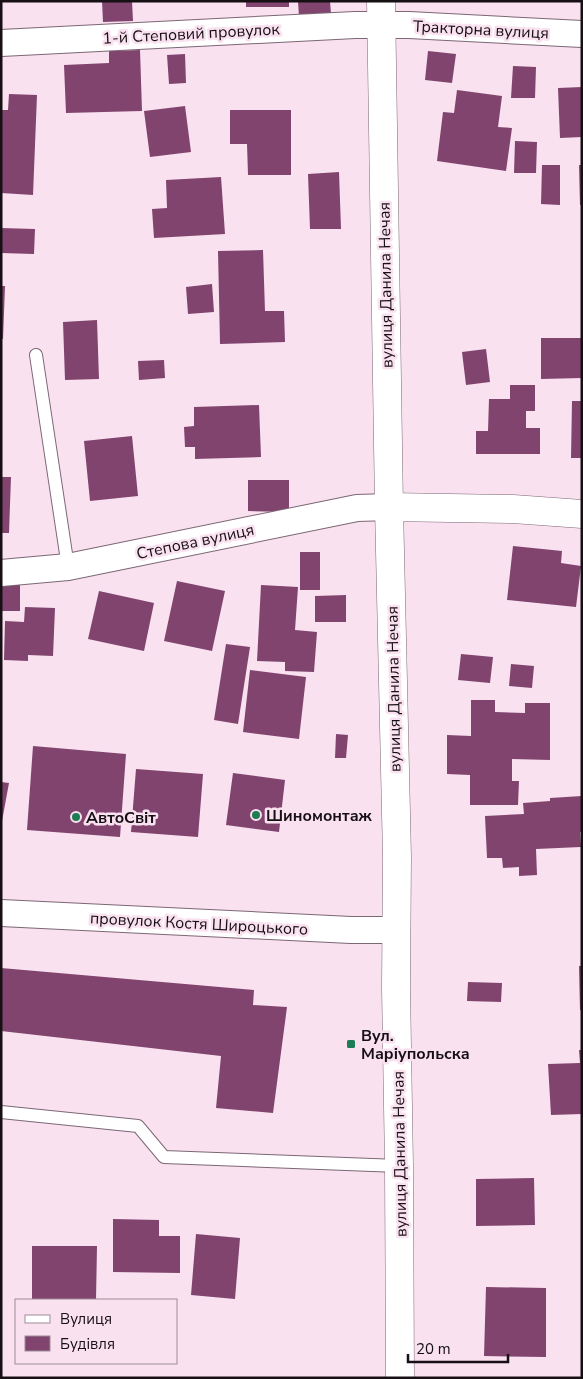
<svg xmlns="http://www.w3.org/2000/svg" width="583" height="1379" viewBox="0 0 583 1379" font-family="'Nunito Sans',sans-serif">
  <rect width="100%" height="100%" fill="#f9e1f0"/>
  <path fill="#80446e" d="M102 1H132L133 21 103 22Z
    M246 1H289V7H246Z
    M298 1H330L331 14 299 17Z
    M140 50 142 111 66 113 64 65 109 63V51Z
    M428 51 456 54 452 83 425 80Z
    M185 54 186 83 169 84 167 55Z
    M513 66 536 67 535 98H511Z
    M582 87V137L560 138 558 88Z
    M457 90 502 96 498 127 512 128 506 171 437 161 443 112 454 113Z
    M9 94 37 95 33 195 1 193V110H8Z
    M185 106 191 152 150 157 144 111Z
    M230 110H291V175H248L247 144H230Z
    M515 141 537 142 536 173H514Z
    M542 165H560V205L541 204Z
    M579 165H582V205H580Z
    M339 172 341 229H310L308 174Z
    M221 177 225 234 154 238 152 209 167 208 166 180Z
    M1 228 35 229 34 254 1 253Z
    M263 250 265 311H284L285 342 220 344 218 251Z
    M212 284 214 312 188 314 186 287Z
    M1 286H5L3 339H1Z
    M97 320 99 379 65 380 63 322Z
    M541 338H582V378L541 379Z
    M486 349 490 382 466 385 462 352Z
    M164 360 165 378 139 380 138 361Z
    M510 385H535V411H526V428H540V454H476V431H488L489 399H510Z
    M572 401H582V458H571Z
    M259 405 261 457 195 459V447H185L184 427 194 426V407Z
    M132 436 138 496 90 501 84 441Z
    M1 477H11L9 533H1Z
    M248 480H289V512L248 511Z
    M513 546 562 551 561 563 581 566 576 607 507 600Z
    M300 552H320V590H300Z
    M1 581 20 582V611H1Z
    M177 581 225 591 212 651 164 641Z
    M261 585 298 587 295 630 317 632 314 672 285 671V662L257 661Z
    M99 591 154 603 144 651 88 639Z
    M346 595V622H315V596Z
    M25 607 55 608 53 656 28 655V661L4 660 5 621 24 622Z
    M226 644 250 647 238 724 214 720Z
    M461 654 493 657 490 683 458 680Z
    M511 664 534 666 532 688 509 686Z
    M250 670 306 677 299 739 243 732Z
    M471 700H495V712L525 713V703H550V760L512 759V781H519L518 805H470V775L447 774V735L471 736Z
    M336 734 348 735 346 758H335Z
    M33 746 126 754 120 837 27 830Z
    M136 769 203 774 198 837 131 832Z
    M233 773 285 780 279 832 226 825Z
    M1 782 9 783 2 821H1Z
    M582 796V832H580L581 847 536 849 537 875 519 876V867L503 868 502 858H487L485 816 524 814 523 803 550 801V798Z
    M579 966H582V1010H580Z
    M1 968 254 990 253 1005 287 1007 273 1113 216 1108 221 1056 1 1031Z
    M468 982 502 983 501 1002 467 1001Z
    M579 1050H582V1114L551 1115 548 1064 580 1063Z
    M534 1178 535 1225 476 1226V1179Z
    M113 1219 159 1220V1236H180V1273L113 1272Z
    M196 1234 240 1238 235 1299 191 1295Z
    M32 1246H97L96 1300H32Z
    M486 1287 546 1288V1357L484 1356Z"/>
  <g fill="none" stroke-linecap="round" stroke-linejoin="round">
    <g stroke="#7c6774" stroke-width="14">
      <path id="lane" d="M36 355 68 567
        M1 1112 138 1126 164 1157 399 1166"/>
    </g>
    <g stroke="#7c6774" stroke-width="28">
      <path id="street" d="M1 43 355 25H409L582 34
        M1 573 68 567 357 508 389 507
        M1 913 351 930H397"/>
    </g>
    <g stroke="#7c6774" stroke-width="29">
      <path id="secondary" d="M381 1 389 507 397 857 396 988 399 1166 400 1378
        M389 507 513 509 582 514"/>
    </g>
    <use href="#lane" stroke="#fff" stroke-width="12"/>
    <use href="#street" stroke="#fff" stroke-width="26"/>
    <use href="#secondary" stroke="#fff" stroke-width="28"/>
  </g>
  <g fill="#1c7c53" stroke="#f9e1f0" stroke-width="2">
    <circle cx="256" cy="815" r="5"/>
    <circle cx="76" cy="817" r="5"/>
    <rect x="346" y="1039" width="10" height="10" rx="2.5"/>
  </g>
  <g text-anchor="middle" stroke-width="5" stroke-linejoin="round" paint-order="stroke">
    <g font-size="16" fill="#160f14" stroke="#f9e1f0">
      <text transform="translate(481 29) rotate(3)" y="6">Тракторна вулиця</text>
      <text transform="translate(191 33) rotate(-3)" y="6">1-й Степовий провулок</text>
      <text transform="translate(385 285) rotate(-91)" y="6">вулиця Данила Нечая</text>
      <text transform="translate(195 541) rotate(-12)" y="6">Степова вулиця</text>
      <text transform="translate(393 689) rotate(-91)" y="6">вулиця Данила Нечая</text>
      <text transform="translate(199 923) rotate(3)" y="6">провулок Костя Широцького</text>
      <text transform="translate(399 1154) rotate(-91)" y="6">вулиця Данила Нечая</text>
    </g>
    <g font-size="16" font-weight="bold" fill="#160f14" stroke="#f9e1f0" text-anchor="start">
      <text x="266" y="821">Шиномонтаж</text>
      <text x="86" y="823">АвтоСвіт</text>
      <text x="361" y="1041">Вул.<tspan x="361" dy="18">Маріупольска</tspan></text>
    </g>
  </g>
  <rect width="583" height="1379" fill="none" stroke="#160f14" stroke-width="5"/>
  <rect x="15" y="1299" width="162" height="65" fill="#f9e1f0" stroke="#9e8d98"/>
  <rect x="25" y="1315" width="25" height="8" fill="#ffffff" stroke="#9e8d98"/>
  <text x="60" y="1324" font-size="15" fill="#160f14">Вулиця</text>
  <rect x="25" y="1336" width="25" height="15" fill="#80446e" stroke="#9e8d98"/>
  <text x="60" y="1349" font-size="15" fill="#160f14">Будівля</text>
  <path d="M408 1354v8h100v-8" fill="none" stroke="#160f14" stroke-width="2.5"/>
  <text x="416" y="1354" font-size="15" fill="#160f14" stroke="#f9e1f0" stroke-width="4" paint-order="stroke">20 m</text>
</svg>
